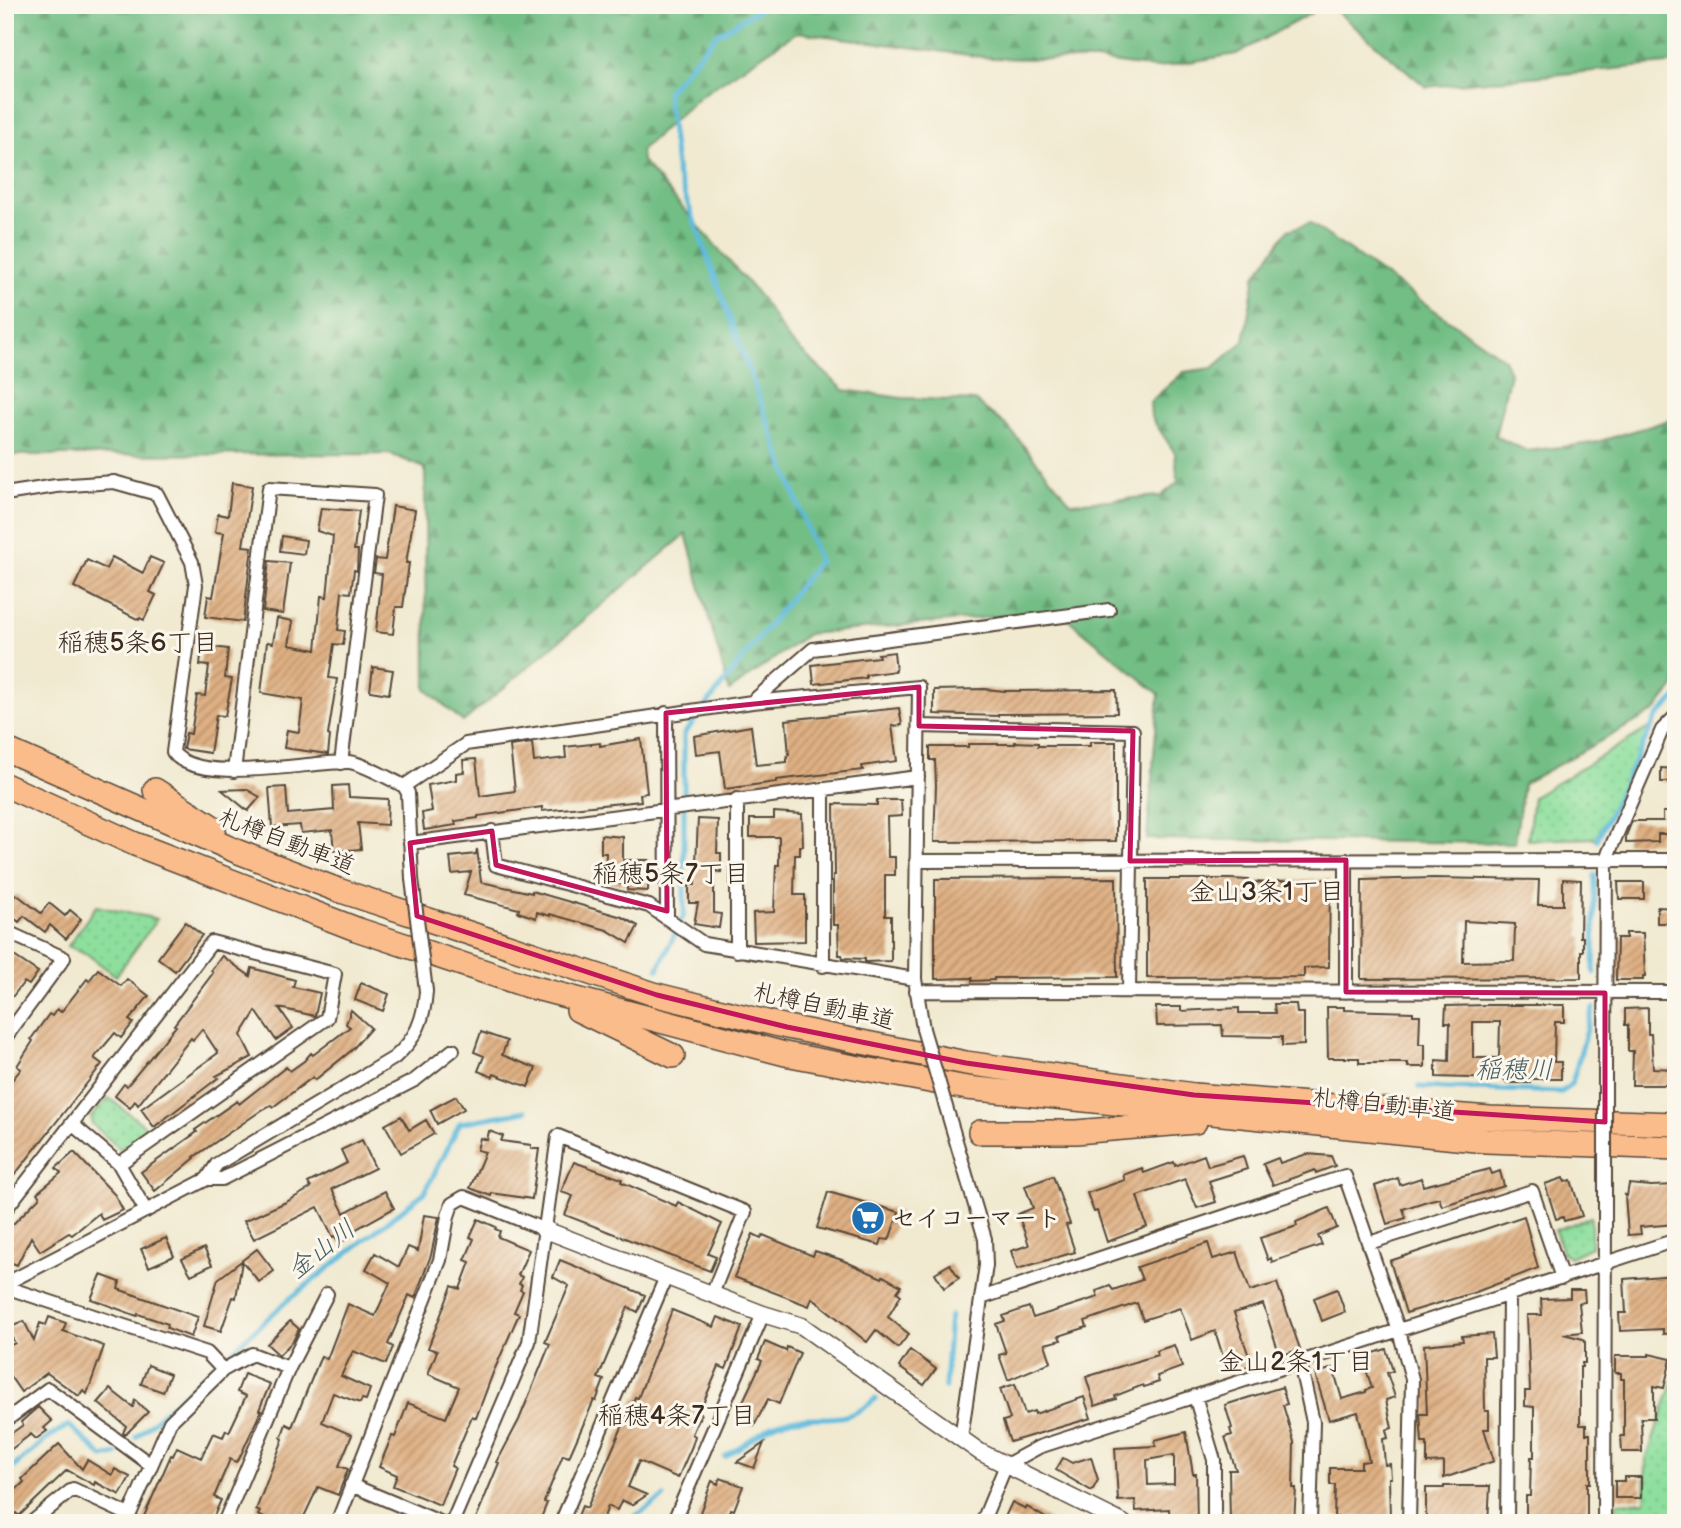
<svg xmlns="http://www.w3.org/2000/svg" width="1681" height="1528" viewBox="0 0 1681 1528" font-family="'Balsamiq Sans','Klee One',sans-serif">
  <defs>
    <pattern id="forest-firs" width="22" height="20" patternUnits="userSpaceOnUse" patternTransform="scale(1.75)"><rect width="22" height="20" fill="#72be85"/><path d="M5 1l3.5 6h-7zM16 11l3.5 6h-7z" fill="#5f9b6c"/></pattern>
    <pattern id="park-dots" width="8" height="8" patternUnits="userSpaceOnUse" patternTransform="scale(1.75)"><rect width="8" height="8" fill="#8edf9e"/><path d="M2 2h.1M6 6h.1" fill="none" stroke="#7bc088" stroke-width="1.8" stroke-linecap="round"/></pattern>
    <pattern id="building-hatch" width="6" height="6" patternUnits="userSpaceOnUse" patternTransform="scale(1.75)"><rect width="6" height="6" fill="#dfb083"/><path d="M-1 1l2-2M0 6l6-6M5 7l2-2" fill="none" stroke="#b68f6b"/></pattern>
  </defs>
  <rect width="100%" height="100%" fill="#fbf7ec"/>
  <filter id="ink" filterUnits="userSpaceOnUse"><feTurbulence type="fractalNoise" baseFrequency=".0143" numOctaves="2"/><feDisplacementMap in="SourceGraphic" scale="14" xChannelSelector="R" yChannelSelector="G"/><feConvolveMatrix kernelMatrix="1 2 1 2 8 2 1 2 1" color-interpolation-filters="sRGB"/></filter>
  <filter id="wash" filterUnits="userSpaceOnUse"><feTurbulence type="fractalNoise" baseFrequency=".00686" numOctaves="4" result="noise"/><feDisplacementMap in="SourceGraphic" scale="28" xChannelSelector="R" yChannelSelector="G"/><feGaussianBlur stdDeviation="1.57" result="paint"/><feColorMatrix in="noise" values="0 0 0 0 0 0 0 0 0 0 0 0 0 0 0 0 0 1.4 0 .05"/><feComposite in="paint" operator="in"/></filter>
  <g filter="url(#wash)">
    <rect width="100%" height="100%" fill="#f1ead1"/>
    <path fill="url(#forest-firs)" stroke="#567452" stroke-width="2" d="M5 5H1326L1236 54 1154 68 1096 60 990 58 797 32 699 97 641 150 642 161 761 298 789 340 844 390 902 398 975 401 1008 427 1071 503 1161 496 1178 482 1175 453 1151 417 1150 402 1184 372 1213 368 1244 341 1255 276 1288 230 1310 223 1504 359 1510 373 1495 436 1527 451 1594 443 1676 418V685L1655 711 1523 784 1515 843 1147 839 1159 694 1058 611 808 634 729 691 686 534 463 722 426 689 425 468 390 454 5 455Z
      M1329 5H1676V63L1426 87Z"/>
    <path fill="url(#park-dots)" stroke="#64845e" stroke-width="2" d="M1654 725 1596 838 1528 840 1533 797Z
      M96 906 157 919 116 976 87 954 68 946Z
      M109 1098 153 1132 121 1150 92 1124 91 1116Z
      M1591 1217V1247L1570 1257 1562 1252 1555 1230Z
      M1676 1374V1523H1615L1616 1503 1645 1501 1646 1460Z"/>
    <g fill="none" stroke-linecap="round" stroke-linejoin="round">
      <path stroke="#5fbbdd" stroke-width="5" d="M1597 840 1656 718 1676 698
        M658 969 684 915V734L819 561 677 174 667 92 716 35 766 5
        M1594 973 1595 875
        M1419 1087 1562 1092 1572 1083 1593 1008
        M945 1387 950 1316
        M136 1437 287 1301 425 1192 460 1123 526 1111
        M725 1457C739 1448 766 1427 781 1422 817 1411 842 1430 875 1399
        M5 1474 49 1437 69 1425 103 1457 117 1454
        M625 1523 664 1497"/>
    </g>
    <g id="blocks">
      <path fill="url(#building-hatch)" fill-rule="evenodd" d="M232 483 252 486 243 546 252 547 243 622 205 617 208 596 213 597 224 533 215 532 218 514 228 516Z
        M393 506 415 510 406 563H409L403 607H396L393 634 376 632 382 574 374 573 376 559 385 560Z
        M321 508 359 511 354 550H358L357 571 354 570 351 593 342 592 338 630 345 631 343 645 334 644 329 678 337 679 328 735 330 736 328 754 284 748 287 730 299 732 303 700 261 693 267 642 273 643 277 618 293 621 289 645 316 650 321 596 327 597 333 536 317 531Z
        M282 536 306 540 304 554 280 551Z
        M112 557 143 573 150 557 164 563 150 592 156 595 144 620 140 618 139 620 74 587 87 560 106 569Z
        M269 561 290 563 283 614 263 611Z
        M202 646 228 649 225 678 232 679 225 716 216 715 210 753 183 749 186 733 191 734 197 695 205 696 209 666 200 665Z
        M894 652 896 671 866 675V678L814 684 812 665 879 657 878 654Z
        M373 667 393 670 389 694 370 691Z
        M985 689 1005 691 1116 690 1117 713 998 714V716L934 714V690Z
        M899 708 902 725 892 726 897 761 862 766 863 770 776 780V782L725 789 720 751 696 754 694 736 751 726 756 765 787 762V756L789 755 786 720Z
        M641 739 647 793 640 794 641 801 542 811V807L478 816V818L455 821 456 825 424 830 422 813 432 811 428 785 456 780V773L464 772 463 760 476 759 480 796 515 791 510 746 532 743 534 762 566 758 565 747 600 743V746Z
        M1015 742 1038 743V746H1090V742H1116V841L934 842 936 785 935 760H930V747H968V744H1015Z
        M1661 768 1676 769V782H1661Z
        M348 785 349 797 388 799 387 825 358 823 361 849 334 851 332 830 301 833 300 825 272 827 269 788 286 787 288 814 334 810 333 786Z
        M246 789 260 797 248 811 222 790Z
        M877 800H901L902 816 887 817 888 857H895V875H885V916H891V961L865 962V959L843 958 842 955H839L838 925H833V875H835L834 804 877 805Z
        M774 812 802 814 803 846H800V855H795L794 895H805V941L754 942 753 913 774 912 776 865H779V837H750V819H774Z
        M1663 812H1676V834H1658V842L1626 843V836L1632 821H1663Z
        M698 819 718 820 717 853H721V872L714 871V913L721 914 719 928 694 924 698 903H689V885H695Z
        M601 835 623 837V860H649L648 891 627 890V884L605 883 606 853H601Z
        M477 849 481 882 532 893V891L622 917 638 926 629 943 607 930 550 914V916L537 912 536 918 518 912 519 909 464 895 471 872 452 874 450 857 476 854Z
        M1116 878 1117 977 994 978V980L972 981V978L935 979V879Z
        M1434 878 1539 880 1538 905H1563V879L1581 880 1580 937H1583V951H1581V978L1361 979 1362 880ZM1464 921 1515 924 1514 961 1463 962Z
        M1147 879H1230L1248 880V882L1278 883V881L1330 879 1329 967 1304 968V977L1147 978Z
        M1618 882H1644V899H1619Z
        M16 894 41 913 49 903 65 916 70 910 81 919 66 939 50 925 45 932 24 916 19 922 5 911Z
        M1657 907 1676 908V923H1657Z
        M185 922 202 935 175 971 158 958Z
        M1626 933H1643L1645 976H1643V980H1616L1617 938H1626Z
        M5 950 38 972 29 985 24 982 5 1006Z
        M222 956 250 976 252 968 295 980 293 987 320 993 315 1016 279 1008 293 1028 276 1040 256 1011 241 1035 252 1057 216 1076 218 1078 154 1127 141 1109 218 1053 202 1029 193 1040 191 1038 138 1105 135 1101 130 1108 115 1096 124 1084 127 1086 176 1026 174 1025 213 973 211 971Z
        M98 969 121 986 127 979 149 996 129 1020 133 1023 121 1038 115 1033 94 1058 102 1064 5 1187V1089L21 1069 17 1066 33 1041 31 1039 49 1014 52 1016 57 1009 61 1012 87 979 89 981Z
        M361 983 389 994 383 1011 355 1000Z
        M1274 1004H1296L1297 1013H1304V1045L1282 1046V1037L1223 1036 1222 1025 1157 1026 1156 1007H1181V1011L1239 1008V1013H1275Z
        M1489 1005H1564V1022H1555L1554 1062H1561V1079H1530V1083H1507L1504 1079 1436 1077V1060L1449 1061 1450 1023H1445L1446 1006ZM1473 1022H1500L1499 1058H1473Z
        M1327 1007H1344V1010L1413 1012V1015H1420L1419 1044H1425V1067H1408V1063H1359V1058H1328Z
        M1648 1008V1034H1651L1653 1068 1676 1069V1085H1632L1633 1051H1628V1025H1625V1009Z
        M351 1010 371 1028 352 1050 315 1080 313 1077 273 1107 271 1105 262 1110 194 1157 195 1158 155 1191 141 1172 197 1132 195 1130 237 1101 239 1104 286 1067 290 1071 304 1061 311 1053 313 1055 350 1027 346 1024Z
        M481 1032 507 1041 502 1055 536 1068 528 1087 494 1074 493 1077 478 1071 484 1056 474 1052Z
        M456 1096 464 1109 437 1124 430 1110Z
        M401 1116 409 1130 426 1120 434 1134 401 1153 385 1125Z
        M489 1131 503 1136 501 1141 531 1145V1149H539L532 1199 492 1193 491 1196 470 1188 485 1152 477 1150 480 1138 487 1140Z
        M362 1140 375 1168 332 1189 344 1213 385 1191 394 1208 353 1231 355 1235 339 1243 335 1236 333 1237 318 1207 254 1239 244 1221 286 1202 311 1188 308 1183 347 1163 341 1150Z
        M74 1152 115 1195 123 1210 102 1220 99 1213 72 1235 69 1233 40 1251 31 1237 17 1265 5 1260V1232L40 1197 37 1193 61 1173 56 1168Z
        M1307 1154 1331 1156 1335 1166 1316 1173 1315 1170 1273 1185 1263 1164 1278 1158 1280 1163Z
        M1204 1155 1208 1166 1243 1156 1247 1169 1209 1181 1216 1202 1197 1208 1185 1179 1137 1196 1147 1227 1107 1242 1097 1211 1094 1212 1087 1193 1125 1180 1123 1175 1142 1168 1144 1173 1174 1162 1175 1166Z
        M574 1162 622 1179 621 1182 676 1206 678 1202 722 1224 708 1254 716 1257 710 1271 565 1215 573 1196 561 1192Z
        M1490 1169 1492 1174 1500 1171 1504 1186 1442 1206 1439 1198 1427 1201 1403 1209 1406 1218 1387 1224 1375 1186 1398 1178 1400 1185 1421 1178 1423 1186Z
        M1053 1176 1070 1224 1066 1225 1075 1252 1017 1269 1011 1251 1029 1245 1018 1214 1033 1208 1025 1186Z
        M1563 1178 1565 1182 1571 1180 1582 1216 1564 1221 1563 1217 1556 1219 1545 1184Z
        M1629 1184 1651 1186 1676 1185V1224L1640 1227 1641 1234 1628 1235 1625 1195 1627 1196Z
        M828 1192 899 1212 889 1240 882 1239 880 1245 817 1228Z
        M1329 1208 1337 1228 1318 1236 1322 1245 1272 1262 1271 1258 1268 1260 1260 1238 1297 1226 1296 1222Z
        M424 1215 439 1217 431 1255 415 1298 409 1295 388 1344 393 1347 386 1364 353 1351 341 1376 370 1389 366 1400 362 1399 360 1403 333 1393 322 1422 352 1435 339 1466 348 1469 338 1495 318 1487 301 1523H275L258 1515 260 1512 256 1510 283 1439 281 1438 286 1424 292 1427 321 1356 327 1359 348 1304 375 1316 390 1283 366 1269 375 1253 399 1267 408 1247 418 1251Z
        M1524 1216 1538 1268 1476 1292 1406 1313 1390 1261Z
        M478 1219 496 1227 495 1229 500 1231 498 1237 529 1250 518 1275 522 1277 519 1284 522 1285 520 1290 523 1291 514 1312 519 1314 493 1373 476 1418 472 1416 451 1466 455 1468 440 1505 393 1486 397 1475 379 1467 392 1436 395 1437 408 1403 446 1418 459 1387 428 1374 437 1351 428 1348 452 1286 460 1289 470 1262 465 1260 474 1239 470 1237Z
        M753 1234 761 1238 763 1235 813 1256 815 1251 842 1260 882 1278 883 1276 901 1286 897 1292 901 1295 888 1317 909 1334 898 1348 876 1330 867 1342 812 1298 809 1306 734 1277Z
        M166 1238 174 1256 149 1267 141 1249Z
        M1208 1243 1213 1259 1237 1252 1250 1291 1277 1283 1300 1349 1280 1356 1263 1304 1234 1313 1252 1365 1228 1372 1215 1331 1192 1340 1180 1308 1143 1320 1137 1303 1085 1321 1087 1327 1059 1336 1061 1340 1045 1344 1051 1362 1008 1380 999 1355 1006 1353 996 1324 1005 1321 1003 1316 1029 1307 1033 1318 1098 1297 1096 1291 1110 1286 1113 1290 1142 1280 1137 1267Z
        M204 1248 212 1265 191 1275 182 1259Z
        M257 1249 274 1271 259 1282 242 1261 236 1298 233 1297 221 1331 204 1326 218 1279Z
        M560 1260 645 1295 638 1312 628 1307 598 1378 604 1380 596 1401 594 1400 569 1457 563 1455 544 1502 547 1503 539 1523H474L499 1463 497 1462 519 1420 550 1344 545 1342 569 1286 553 1277Z
        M950 1264 959 1278 944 1288 935 1273Z
        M101 1275 120 1282 118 1289 198 1317 191 1337 167 1328 168 1324 138 1314 137 1316 91 1299Z
        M1676 1275V1333L1663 1334V1329L1620 1331 1619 1313H1626L1624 1279Z
        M1337 1289 1345 1312 1322 1321 1314 1298Z
        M1570 1290H1584L1585 1302 1579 1303 1582 1332 1563 1334 1583 1339 1585 1342V1363H1582V1367H1580V1425H1586V1434H1590V1483H1587V1518L1526 1516V1496H1530L1531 1457H1534V1407L1525 1406V1391H1530L1527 1315H1542L1541 1299 1570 1298Z
        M672 1310 714 1327 718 1317 742 1327 726 1369 719 1366 699 1413 701 1414 692 1434 695 1436 692 1446 678 1478 639 1461 628 1487 647 1495 632 1505 622 1500 617 1510 608 1506 602 1523H575L582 1506 587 1508 635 1397 638 1398Z
        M49 1317 66 1323 63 1331 104 1346 87 1394 83 1390 79 1396 47 1373 21 1392 5 1369V1348L15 1343 7 1329 24 1321 34 1341 40 1323 46 1325Z
        M290 1321 299 1329 293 1341 279 1355 267 1344Z
        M1492 1334 1494 1357H1484L1485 1411H1489V1429H1484L1494 1461 1444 1478V1462L1427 1463V1443H1422L1420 1414H1427L1424 1345 1463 1341 1462 1336Z
        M765 1342 786 1351 787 1347 800 1353 779 1404 768 1399 754 1426 737 1419 739 1414H737L762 1361 758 1359Z
        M1174 1345 1182 1367 1157 1376 1159 1382 1144 1387 1143 1385 1115 1396 1116 1399 1095 1406 1086 1377 1157 1355 1156 1351Z
        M1386 1349 1393 1371 1387 1373 1395 1397 1386 1400 1392 1428 1386 1430 1388 1438 1383 1439 1385 1465 1390 1464 1391 1478H1389L1390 1517H1334L1335 1485H1330V1468H1361V1462L1369 1461 1358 1412 1329 1420 1315 1374 1333 1368 1342 1399 1366 1392V1390L1372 1388 1362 1357Z
        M910 1350 936 1369 924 1385 899 1367Z
        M1649 1354 1671 1359 1664 1388 1654 1386V1418H1641L1642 1452H1622L1621 1436H1624V1379H1621V1373H1615V1356H1649Z
        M148 1365 170 1374 163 1392 141 1384Z
        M244 1374 270 1384 259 1410 261 1411 239 1459 236 1462 230 1459 214 1497 221 1500 211 1523H141L171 1455 173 1456 177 1447 201 1458 213 1433 223 1437 226 1430 229 1432 246 1396 237 1392Z
        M1015 1384 1025 1414 1034 1411 1035 1414 1084 1397 1091 1418 1010 1442 1003 1421 1010 1419 1000 1389Z
        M1282 1387 1287 1404 1283 1405 1294 1442 1293 1488H1296L1294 1523 1230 1521 1229 1470H1236L1225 1437 1232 1435 1230 1429 1232 1428 1225 1405Z
        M110 1389 133 1407 135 1400 148 1412 125 1435 123 1433 126 1426 98 1403Z
        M38 1407 52 1421 44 1428 47 1431 36 1439 31 1434 5 1454V1438L23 1425 21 1422Z
        M1186 1432 1193 1474H1196L1197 1523H1170L1169 1509 1136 1511 1135 1500 1118 1501 1115 1448 1156 1446 1155 1440ZM1174 1455V1484L1148 1485 1147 1460Z
        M764 1443 754 1468 737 1462Z
        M59 1444 82 1469 87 1460 112 1475 115 1469 130 1477 120 1495 95 1482 94 1485 67 1470 19 1516 16 1513 13 1516 5 1508V1500L24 1482 22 1479Z
        M1091 1457 1098 1480 1092 1491 1056 1470 1063 1458 1072 1463Z
        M1624 1477H1641V1498H1615V1481H1624Z
        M720 1478 743 1486 734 1510 731 1509 725 1523H696L712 1481 718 1484Z
        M1444 1486H1490L1488 1523H1426V1488H1444Z
        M1012 1502 1026 1509 1027 1507 1054 1523H1017L1005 1517Z"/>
    </g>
  </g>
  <g filter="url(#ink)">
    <use href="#blocks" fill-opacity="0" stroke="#564739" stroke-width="2"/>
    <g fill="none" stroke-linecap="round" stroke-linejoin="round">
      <g stroke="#564739" stroke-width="16">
        <path id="minor" d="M5 494 56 486 114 482 157 494 192 562 196 585 173 752C196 786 311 761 349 762 362 763 390 779 404 786L408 793 412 879
          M752 702 813 649 1109 610
          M666 713 667 918
          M919 726 1133 731 1129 991
          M234 771 269 488 375 495 341 763
          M404 786 466 744 752 702 919 687 915 979 923 1029
          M823 789V966
          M492 831 496 865 649 906 704 944 915 979
          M410 843 918 777
          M916 861 1676 860
          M5 931 64 958 5 1038
          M737 951V799
          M916 991 1676 992
          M1346 992V860
          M1605 1070 1606 859 1662 730 1676 716
          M72 1124 119 1164 146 1211
          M207 1179H222L415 1080 453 1050
          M5 1210 212 942 335 974 327 1018 119 1164
          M1369 1243 1532 1191 1562 1278
          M5 1284 207 1179 217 1164 394 1058C416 1039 424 1020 426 991
          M5 1287 207 1353 223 1370
          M981 1298 1345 1176 1399 1331 1412 1379 1409 1523
          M1300 1363 1313 1422 1310 1523
          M1195 1396 1214 1460V1523
          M5 1421 48 1389 151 1465
          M961 1438 986 1265
          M351 1485 442 1523
          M31 1523 73 1489 129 1515
          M126 1523 170 1422 223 1370 252 1354 289 1368
          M224 1523 289 1368 327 1294
          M337 1523 440 1260 448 1216 452 1204 464 1197 543 1229
          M452 1523 529 1342 558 1136 745 1212 712 1294
          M561 1523 666 1277
          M673 1523 763 1314
          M982 1523 1006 1465 1039 1447 1676 1240
          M1507 1523 1509 1295
          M1604 1523 1605 1215"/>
      </g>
      <g stroke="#564739" stroke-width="19">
        <path id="tertiary" d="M543 1229 763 1314 802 1326 980 1452 1123 1523"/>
      </g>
      <g stroke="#564739" stroke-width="26">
        <path id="motorway" d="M5 749 236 851 338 890 657 995 787 1027 966 1063 1194 1095 1490 1118 1676 1124
          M5 785 135 844 356 929 528 986 785 1054 967 1088 1486 1141 1676 1148
          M155 790 214 828
          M578 1010 673 1056
          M980 1132H1076L1195 1122"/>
      </g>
      <use href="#minor" stroke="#fff" stroke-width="12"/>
      <use href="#tertiary" stroke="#fff" stroke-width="16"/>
      <use href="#motorway" stroke="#fabc8b" stroke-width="23"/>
      <g stroke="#564739" stroke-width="16" stroke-linecap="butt">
        <path id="minor-bridge" d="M412 879 426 991
          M923 1029 985 1239 986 1265
          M1605 1215V1070"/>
      </g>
      <use href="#minor-bridge" stroke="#fff" stroke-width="12"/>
    </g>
  </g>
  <path fill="none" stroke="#c2185b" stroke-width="5" stroke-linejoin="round" d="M919 687V726L1133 731 1130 861 1346 860V992L1605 993V1122L1194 1095 966 1063 787 1027 657 995 417 916 410 843 492 831 496 865 667 911 666 713Z"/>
  <defs>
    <g id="supermarket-disc" transform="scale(1.75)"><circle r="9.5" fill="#1f6fb2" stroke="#fbf7ec"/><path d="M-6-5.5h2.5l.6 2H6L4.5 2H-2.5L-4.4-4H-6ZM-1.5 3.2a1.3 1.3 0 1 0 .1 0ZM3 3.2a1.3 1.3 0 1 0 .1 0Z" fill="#fff"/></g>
  </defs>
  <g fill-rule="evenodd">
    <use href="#supermarket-disc" x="868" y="1218"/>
  </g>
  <g text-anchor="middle" stroke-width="6" stroke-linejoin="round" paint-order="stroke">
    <g font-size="24" fill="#3b2a1e" stroke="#fbf7ec">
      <text transform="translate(287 841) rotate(21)" y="8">札樽自動車道</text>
      <text transform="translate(824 1006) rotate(12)" y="8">札樽自動車道</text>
      <text transform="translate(1384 1104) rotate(6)" y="8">札樽自動車道</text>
    </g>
    <g font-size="24" font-weight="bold" fill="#3b2a1e" stroke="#fbf7ec" text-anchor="start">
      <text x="892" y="1226">セイコーマート</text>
    </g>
    <g font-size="26" fill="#3b2a1e" stroke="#fbf7ec">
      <text x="138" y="651">稲穂5条6丁目</text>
      <text x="671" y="882">稲穂5条7丁目</text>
      <text x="1267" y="900">金山3条1丁目</text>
      <text x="1296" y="1370">金山2条1丁目</text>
      <text x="677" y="1424">稲穂4条7丁目</text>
    </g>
    <g font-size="26" font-style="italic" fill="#485d61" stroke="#fbf7ec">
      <text x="1514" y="1078">稲穂川</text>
      <text transform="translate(321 1249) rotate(-38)" y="9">金山川</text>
    </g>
  </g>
  <rect width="1681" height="1528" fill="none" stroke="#fbf7ec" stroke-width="28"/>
</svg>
